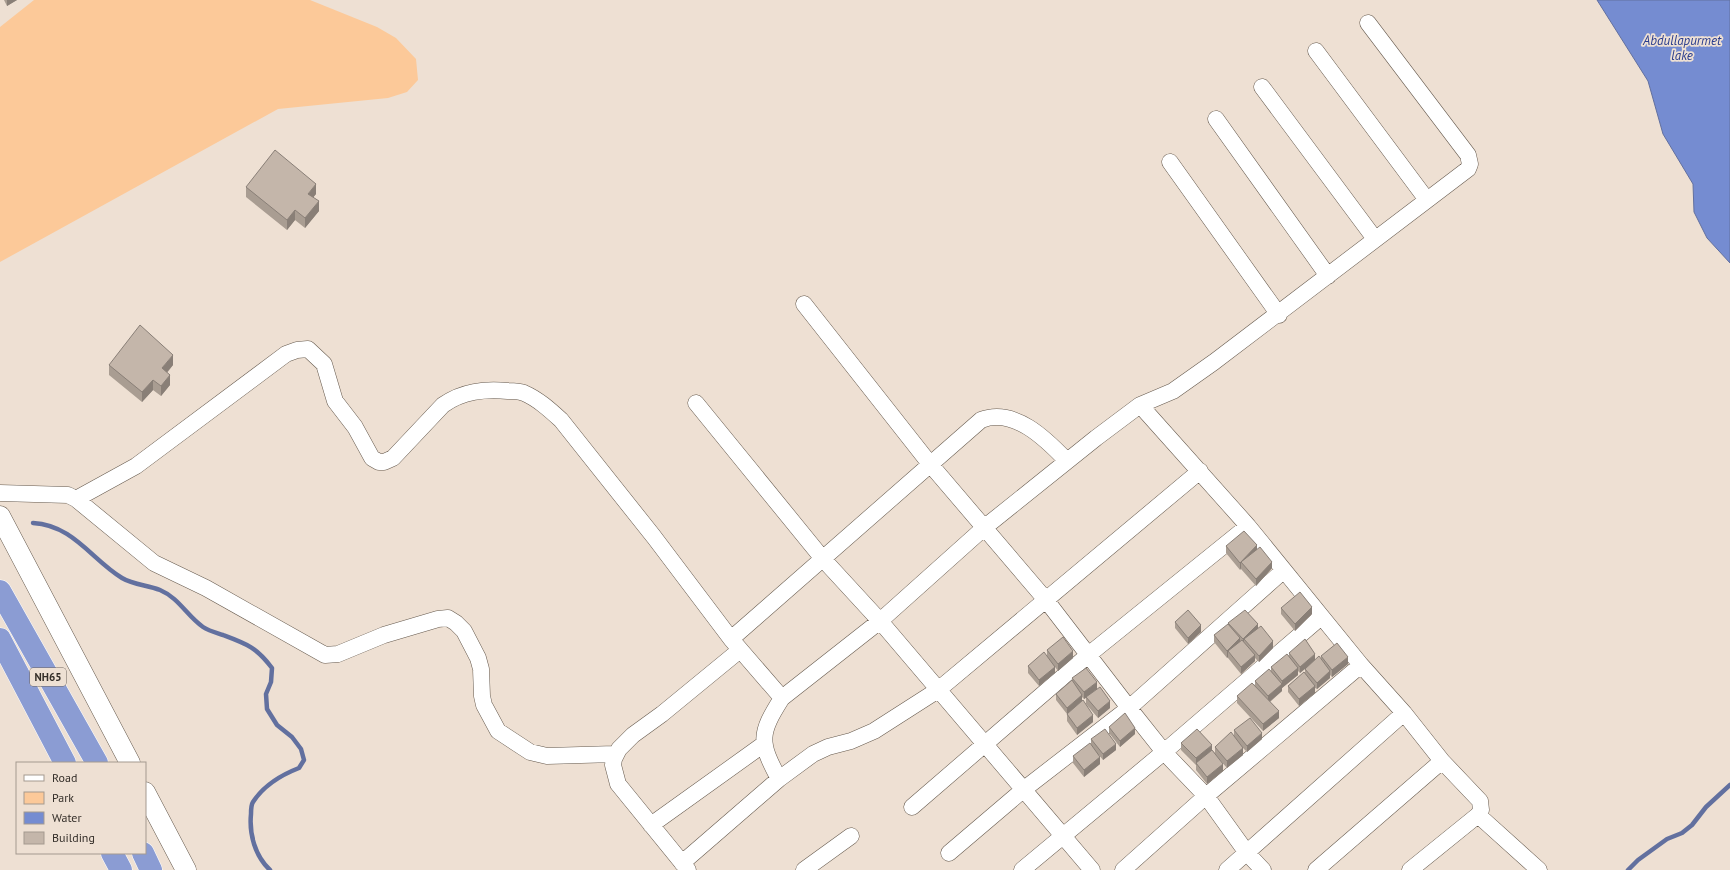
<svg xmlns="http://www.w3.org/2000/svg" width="1730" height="870" viewBox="0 0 1730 870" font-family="'PT Sans',sans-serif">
  <rect width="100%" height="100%" fill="#eee0d3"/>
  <path fill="#fcc999" d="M34 0H310L377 27 396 38 416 59 418 80 407 92 388 98 278 109 0 262V27Z"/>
  <path fill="#758cd1" stroke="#62709f" d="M1597 0H1730V263L1707 238 1694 212 1693 184 1663 134 1648 81Z"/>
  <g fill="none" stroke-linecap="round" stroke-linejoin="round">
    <path stroke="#62709f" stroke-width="4.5" d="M33 523C73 525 92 560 122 578 134 585 148 585 160 590 179 598 187 616 203 627 209 631 217 633 223 635 247 644 256 647 272 668L271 682 266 694 267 709 277 725 292 737 301 749 304 760 299 768C281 775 264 785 253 802 251 805 251 810 251 814 249 834 255 856 270 870
      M1628 870 1638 860 1667 839 1682 833 1692 825 1706 807 1730 785"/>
    <g stroke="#665a4e" stroke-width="17">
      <path id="minor" d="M1316 51 1427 200
        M1262 87 1375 239
        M1216 119 1328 276
        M1170 162 1279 315
        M804 304 930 464 1046 600 1129 708 1164 752 1206 796 1247 853 1263 870
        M696 403 823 559 880 621 1092 870
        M0 493 68 495 76 499 154 563 206 588 325 655 338 654 384 635 438 619 448 618 456 623 464 631 478 658 481 669 482 696 484 705 498 731 530 752 547 756 615 754
        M76 499 136 466 286 354 297 350 308 349 324 364 335 401 355 427 372 458 379 462H384L393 458 443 405C463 391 484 389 508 391 513 391 519 391 524 393 538 399 550 410 561 420L654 537 731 639 782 698
        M731 639 981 420C1014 407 1046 439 1067 461
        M1442 761 1480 801 1481 810 1478 815
        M779 779C759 742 759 734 782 698L880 621 985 527 1096 438 1140 405 1173 391 1214 362 1468 169 1470 164 1468 155 1368 23
        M912 807 1087 656 1248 526
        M651 825 764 744
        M949 853 1023 790 1129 708 1283 571
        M682 863 779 779 813 754 828 747 851 741 874 731 938 690 1200 471
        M688 870 618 784 613 765 614 759 619 749 633 735 662 714 740 650
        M804 870 851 836
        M1022 870 1164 752 1321 617
        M1123 870 1206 796 1361 665 1248 526 1140 405
        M1227 870 1404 713
        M1316 870 1442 761 1404 713 1361 665
        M1410 870 1478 815 1539 870"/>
    </g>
    <g stroke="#665a4e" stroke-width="21">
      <path id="tertiary" d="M0 516 130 763
        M145 792 186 870"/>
    </g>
    <g stroke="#fff" stroke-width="23">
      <path id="trunk" d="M0 591 97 763
        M0 639 65 763
        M112 853 121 870
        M143 853 151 870"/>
    </g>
    <use href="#minor" stroke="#fff" stroke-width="16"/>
    <use href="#tertiary" stroke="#fff" stroke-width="20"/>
    <use href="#trunk" stroke="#8b9cd3" stroke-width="22"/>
  </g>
  <path fill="#a99d92" d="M4 0H17L7 6Z
    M246 187 316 194 313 197 319 211 305 228 295 220 287 230 246 197Z
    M109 365H173L167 373 170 385 161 396 153 390 142 402 109 375Z
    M1226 546 1257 550 1272 568 1256 586 1241 569V568L1240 570 1226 553Z
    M1281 608 1312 614 1295 631 1281 614Z
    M1175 622 1201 632 1188 644 1175 628Z
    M1228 623 1258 629 1273 648 1259 662 1255 658V661L1241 674 1228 658V657L1227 658 1214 642V635L1228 625Z
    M1047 650 1073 658 1058 671 1055 667V673L1039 686 1028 673V666L1047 656Z
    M1289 653 1315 660 1321 659V656L1348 664 1332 677 1330 675V678L1317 689 1315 688V693L1299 706 1288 692V686L1305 672V669L1300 673 1298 671V675L1282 688V691L1270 702 1279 718 1263 731 1237 703V696L1255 686V681L1271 672V667L1289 656Z
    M1072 678 1110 708 1098 718 1086 704V698L1084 699 1082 697V700L1093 722 1077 735 1067 721V714L1056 700V694L1072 680Z
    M1109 727 1135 734 1120 747 1109 733Z
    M1234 730 1262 739 1247 752 1243 748V755L1227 768 1218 758 1223 771 1207 784 1196 770V764V765L1181 750V743L1212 750 1215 753V747L1234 735Z
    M1091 739 1116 750 1103 760 1099 755 1100 764 1084 777 1073 763V756L1091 745Z"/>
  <path fill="#897f77" d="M7 0H17L7 6Z
    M316 184V194L308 204V194Z
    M319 201V211L305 228V218Z
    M295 210V220L287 230V220Z
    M173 355V365L162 378V368Z
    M170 375V385L161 396V386Z
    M153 380V390L142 402V392Z
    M1257 545V552L1241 562V568L1240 570V563Z
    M1272 562V568L1256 586V579Z
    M1312 607V614L1295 631V624Z
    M1258 624V631L1244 639V645L1243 646V639Z
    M1201 625V632L1188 644V638Z
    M1240 638V645L1228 651V657L1227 658V651Z
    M1273 641V648L1259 662V656Z
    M1073 651V658L1058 671V664Z
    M1315 654V660L1300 673V667Z
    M1255 655V661L1241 674V667Z
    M1348 657V664L1332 677V670Z
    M1055 667V673L1039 686V680Z
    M1298 668V675L1282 688V681Z
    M1330 671V678L1317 689V683Z
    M1097 682V689L1084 699V692Z
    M1282 684V691L1268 703V696Z
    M1315 686V693L1299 706V699Z
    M1082 695V701L1067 714V708Z
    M1110 701V708L1098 718V711Z
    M1279 711V718L1263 731V724Z
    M1093 715V722L1077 735V728Z
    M1135 728V734L1120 747V741Z
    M1262 733V739L1247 752V746Z
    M1116 744V750L1103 760V754Z
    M1212 745V752L1196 765V758Z
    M1243 748V755L1227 768V761Z
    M1100 757V764L1084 777V770Z
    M1223 764V771L1207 784V777Z"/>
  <path fill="#c4b6aa" stroke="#897f77" d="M275 150 316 184 308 194 319 201 305 218 295 210 287 220 246 187Z
    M140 325 173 355 162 368 170 375 161 386 153 380 142 392 109 365Z
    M1244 531 1257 545 1240 563 1226 546Z
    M1260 547 1272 562 1256 579 1241 562Z
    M1300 592 1312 607 1295 624 1281 608Z
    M1188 610 1201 625 1188 638 1175 622Z
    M1245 610 1258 624 1243 639 1228 623Z
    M1228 624 1240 638 1227 651 1214 635Z
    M1261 626 1273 641 1259 656 1244 639Z
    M1063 637 1073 651 1058 664 1047 650Z
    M1305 639 1315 654 1300 667 1289 653Z
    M1242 640 1255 655 1241 667 1228 651Z
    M1337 643 1348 657 1332 670 1321 656Z
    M1044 652 1055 667 1039 680 1028 666Z
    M1287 654 1298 668 1282 681 1271 667Z
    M1319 656 1330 671 1317 683 1305 669Z
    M1086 668 1097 682 1084 692 1072 678Z
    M1269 669 1282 684 1268 696 1255 681Z
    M1304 672 1315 686 1299 699 1288 686Z
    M1072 680 1082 695 1067 708 1056 694Z
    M1252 683 1279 711 1263 724 1237 696Z
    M1100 687 1110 701 1098 711 1086 697Z
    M1083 700 1093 715 1077 728 1067 714Z
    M1125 713 1135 728 1120 741 1109 727Z
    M1250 718 1262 733 1247 746 1234 730Z
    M1105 729 1116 744 1103 754 1091 739Z
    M1197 729 1212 745 1196 758 1181 743Z
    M1231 732 1243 748 1227 761 1215 747Z
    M1090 743 1100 757 1084 770 1073 756Z
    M1212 750 1223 764 1207 777 1196 763Z"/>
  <g text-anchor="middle" stroke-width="3.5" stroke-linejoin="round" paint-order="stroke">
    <rect fill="#eee0d3" stroke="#6c635c" stroke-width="1" x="30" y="668" width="36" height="18" rx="3"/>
    <g font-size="11" font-weight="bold" fill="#342e29">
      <text x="48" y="681">NH65</text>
    </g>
    <g font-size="13" font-style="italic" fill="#293c8d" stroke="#eee0d3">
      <text x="1682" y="45">Abdullapurmet<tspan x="1682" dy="15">lake</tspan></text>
    </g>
  </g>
  <rect x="16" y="762" width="130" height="92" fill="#eee0d3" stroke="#a4998f"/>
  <rect x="24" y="775" width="20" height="6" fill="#ffffff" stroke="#a4998f"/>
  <text x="52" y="782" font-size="12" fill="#342e29">Road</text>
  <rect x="24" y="792" width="20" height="12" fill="#fcc999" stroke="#a4998f"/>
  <text x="52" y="802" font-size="12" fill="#342e29">Park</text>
  <rect x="24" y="812" width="20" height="12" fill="#758cd1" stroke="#a4998f"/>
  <text x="52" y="822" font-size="12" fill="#342e29">Water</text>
  <rect x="24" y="832" width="20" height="12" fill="#c4b6aa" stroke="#a4998f"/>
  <text x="52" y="842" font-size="12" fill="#342e29">Building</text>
</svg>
